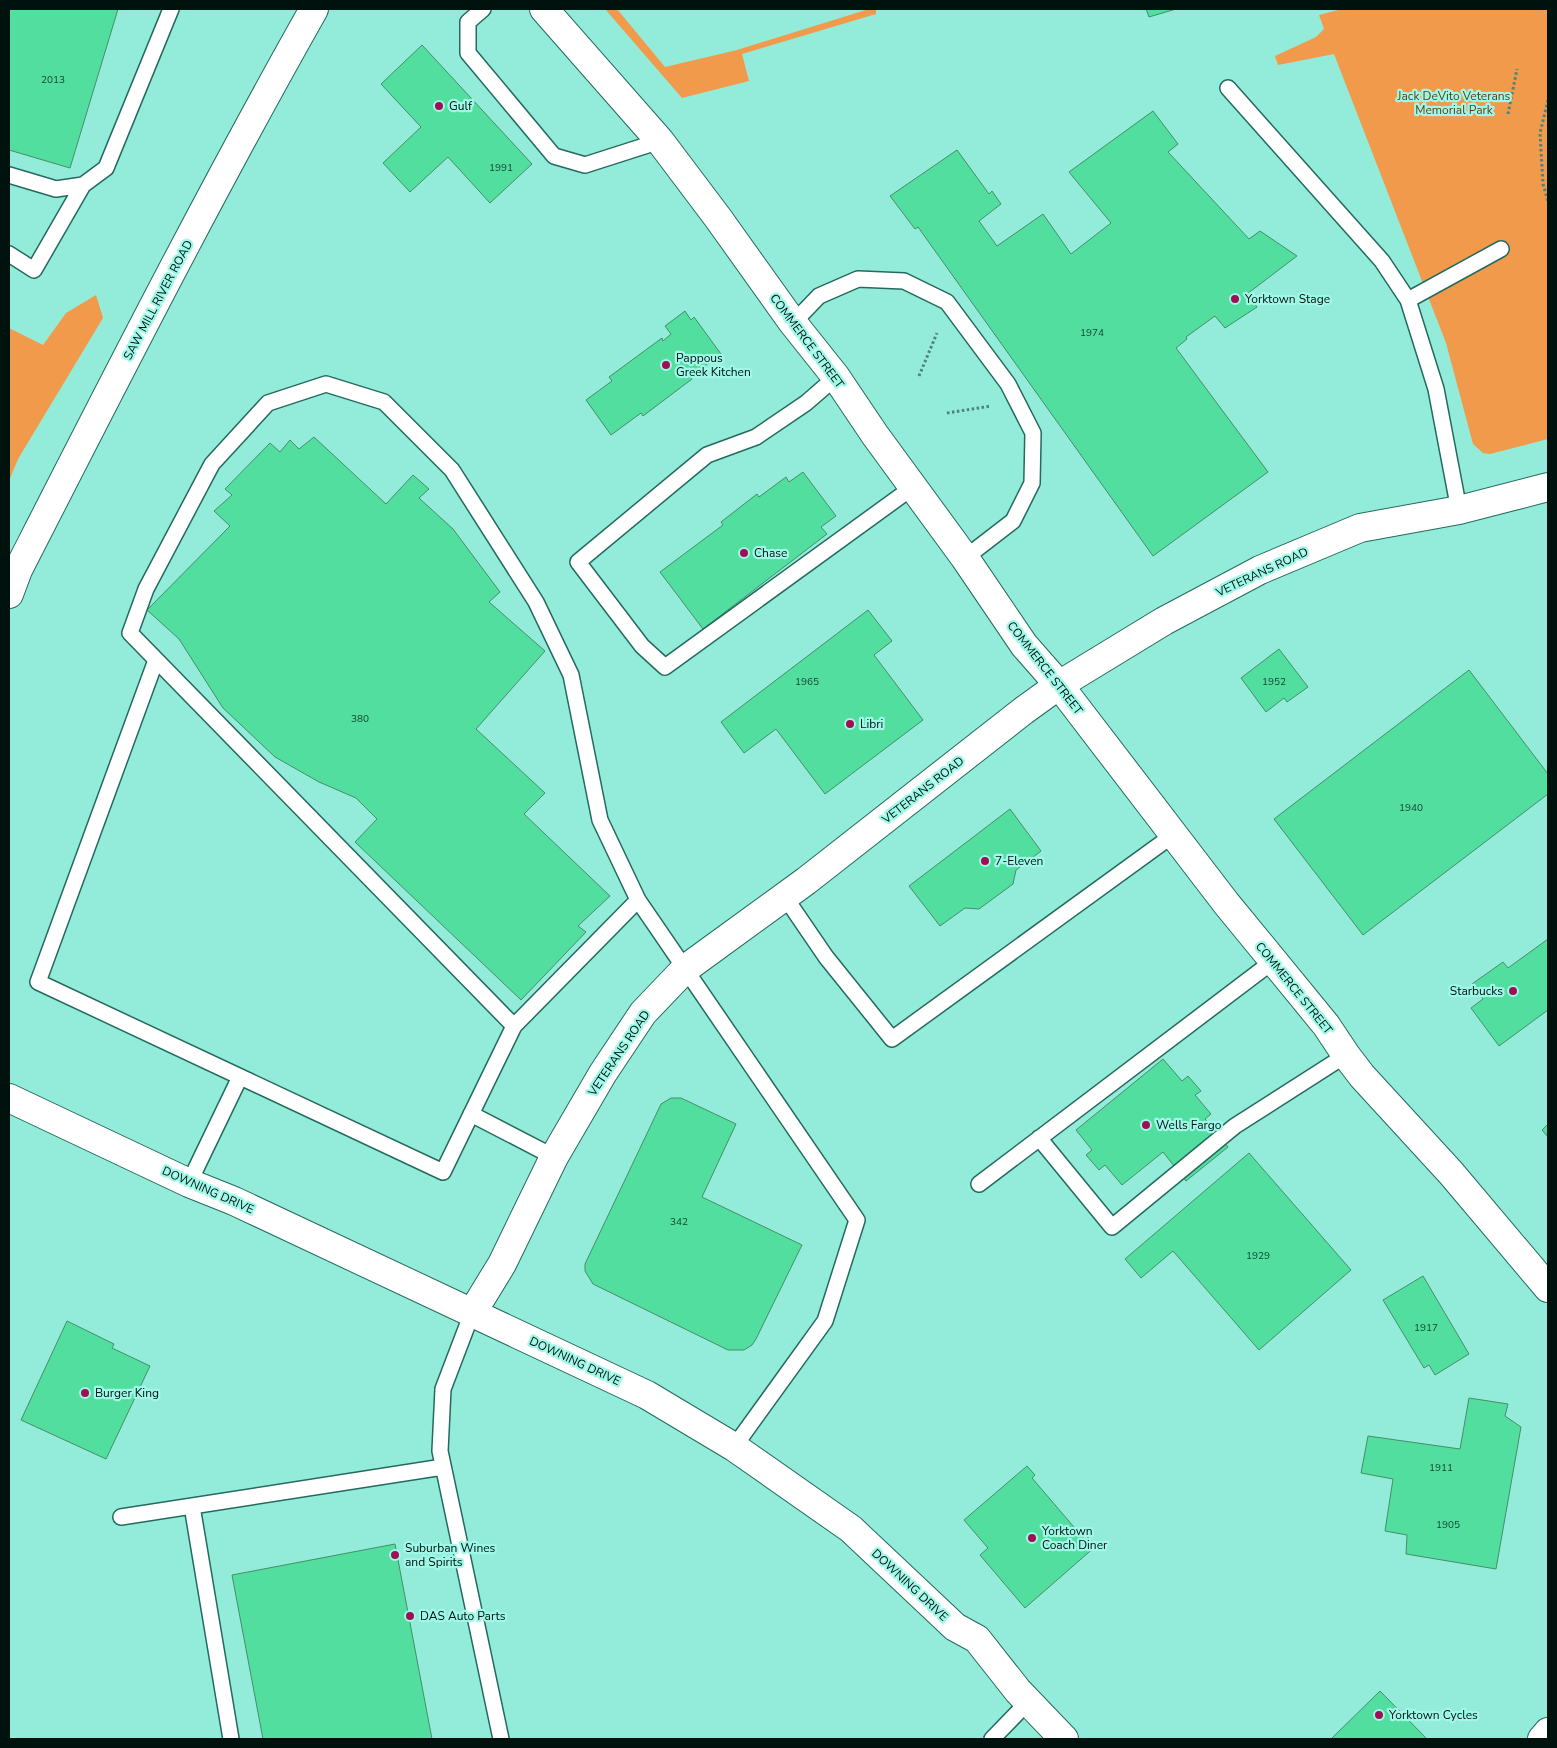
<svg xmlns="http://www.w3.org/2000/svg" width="1557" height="1748" viewBox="0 0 1557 1748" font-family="'Nunito Sans',sans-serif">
  <rect width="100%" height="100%" fill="#93ecda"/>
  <path fill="#f19a4b" d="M605 9H617L665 67 737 50 869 9H876V14L742 54 749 81 682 98Z
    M1342 9H1548V439L1490 454 1483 453 1473 444 1446 343 1334 54 1278 65 1275 56 1316 37 1324 29 1319 15Z
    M96 295 103 318 18 459 9 481V328L43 345 66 313Z"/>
  <path fill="#52de9f" stroke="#478d6a" d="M9 9H118L70 168 9 150Z
    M1146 9H1176L1149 17Z
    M422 45 532 164 490 203 448 157 410 192 383 163 421 127 381 84Z
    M1153 111 1178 144 1168 152 1249 239 1260 231 1297 256 1247 294 1257 307 1225 328 1215 316 1186 337 1187 339 1176 348 1268 472 1153 556 918 227 915 229 890 196 957 150 989 194 992 191 1001 204 979 221 997 246 1043 214 1071 254 1111 223 1069 172Z
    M685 311 691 320 694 317 721 354 691 376 692 379 643 416 641 413 611 435 586 400 612 381 609 377 662 338 663 341 671 334 665 326Z
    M314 437 386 504 413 475 429 489 419 498 453 529 500 592 489 602 545 651 476 729 545 793 524 814 610 896 578 926 586 932 521 1000 355 842 377 819 356 798 319 782 275 757 223 708 179 639 147 610 230 526 214 511 232 495 225 489 270 443 280 452 290 440 299 449Z
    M803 472 836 516 821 527 827 534 703 629 660 572 723 525 721 522 757 494 759 497 786 477 789 482Z
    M868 610 892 641 874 655 923 720 825 794 776 729 744 753 721 722Z
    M1279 649 1308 687 1287 702 1284 698 1266 712 1241 678Z
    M1469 670 1548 774V794L1363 935 1274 819Z
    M1010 809 1041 851 1016 870 1013 884 979 909 965 908 940 926 909 886Z
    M1548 939V1010L1499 1046 1471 1008 1483 999 1472 984 1503 962 1508 968Z
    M1163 1059 1182 1081 1188 1076 1201 1091 1195 1095 1211 1114 1205 1119 1228 1147 1186 1181 1163 1152 1122 1185 1105 1165 1099 1170 1086 1155 1092 1150 1076 1130Z
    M671 1098H681L736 1124 702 1197 802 1245 756 1339 752 1345 744 1350H728L593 1284 585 1271V1264L661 1104Z
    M1548 1124V1137L1542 1130Z
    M1249 1153 1351 1270 1259 1350 1173 1251 1141 1278 1125 1259Z
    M1423 1276 1469 1354 1435 1375 1429 1365 1424 1368 1383 1300Z
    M67 1321 114 1344 112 1348 150 1366 106 1459 21 1420Z
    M1469 1398 1508 1404 1505 1416 1521 1427 1496 1569 1406 1554 1407 1535 1385 1531 1393 1479 1361 1473 1368 1436 1460 1449Z
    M1027 1466 1035 1475 1032 1478 1085 1540 1088 1537 1096 1546 1025 1608 980 1555 988 1548 964 1520Z
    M395 1544 432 1739H263L232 1575Z
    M1380 1691 1427 1739H1331Z"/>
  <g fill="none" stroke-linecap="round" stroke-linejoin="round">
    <g stroke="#246a5e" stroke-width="18">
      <path id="service" d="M483 9 468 22V53L554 156 585 165 660 141
        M1228 88 1382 261 1408 300 1436 389 1459 510
        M9 175 56 189 83 185 106 168 171 9
        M9 254 34 270 83 185
        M1408 300 1501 249
        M793 323 819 296 858 279 904 281 947 302 1008 384 1033 433 1032 483 1013 521 965 558
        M836 377 806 403 756 437 707 455 578 562 642 646 665 667 913 487
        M156 660 38 982 443 1172 514 1026 638 900
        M785 897 826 957 892 1039 1173 835
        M514 1026 130 633 146 589 212 464 268 403 326 384 384 402 452 470 536 602 571 675 600 820 638 900 857 1220 825 1321 734 1447
        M471 1114 554 1157
        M1039 1138 1112 1227 1235 1126 1346 1055
        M189 1183 240 1077
        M979 1184 1272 962
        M472 1313 443 1389 440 1451 501 1739
        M192 1506 231 1739
        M121 1517 443 1467
        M992 1739 1028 1702"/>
    </g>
    <g stroke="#246a5e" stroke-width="30">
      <path id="minor" d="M9 1098 189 1183 234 1201 647 1395 734 1447 851 1529 955 1627 977 1639 1018 1691 1064 1739
        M472 1313 502 1264 554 1157 603 1073 643 1013 685 969 806 881 1023 711 1059 685 1164 621 1260 570 1360 528 1459 510 1548 487"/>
    </g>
    <g stroke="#246a5e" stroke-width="30">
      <path id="tertiary" d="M544 9 660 141 718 218 793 323 836 377 875 435 965 558 1024 645 1059 685 1226 903 1326 1025 1346 1055 1362 1076 1451 1173 1548 1288
        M1542 1739 1548 1732"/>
    </g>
    <g stroke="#246a5e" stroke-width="30">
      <path id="secondary" d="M9 594 18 570C114 382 210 193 314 9"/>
    </g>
    <path stroke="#4d8479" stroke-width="3" stroke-dasharray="2.5 2.5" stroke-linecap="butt" d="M1548 100 1540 133 1543 184 1548 201
      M1508 114 1517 69
      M919 376 937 333
      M947 413 991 406"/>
    <use href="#service" stroke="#fff" stroke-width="15"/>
    <use href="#minor" stroke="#fff" stroke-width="28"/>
    <use href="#tertiary" stroke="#fff" stroke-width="28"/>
    <use href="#secondary" stroke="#fff" stroke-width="28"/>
  </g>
  <g fill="#a00e54" stroke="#a0f9e8" stroke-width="2">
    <circle cx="439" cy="106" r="5"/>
    <circle cx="1235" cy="299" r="5"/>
    <circle cx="666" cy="365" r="5"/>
    <circle cx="744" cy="553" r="5"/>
    <circle cx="850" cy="724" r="5"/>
    <circle cx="985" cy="861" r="5"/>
    <circle cx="1513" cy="991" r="5"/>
    <circle cx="1146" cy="1125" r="5"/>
    <circle cx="85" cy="1393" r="5"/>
    <circle cx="1032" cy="1538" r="5"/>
    <circle cx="395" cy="1555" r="5"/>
    <circle cx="410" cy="1616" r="5"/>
    <circle cx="1379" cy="1715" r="5"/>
  </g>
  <g text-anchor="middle" stroke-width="4.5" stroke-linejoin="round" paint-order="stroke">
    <g font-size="10" fill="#144532">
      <text x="53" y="83">2013</text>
      <text x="501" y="171">1991</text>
      <text x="1092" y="336">1974</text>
      <text x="807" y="685">1965</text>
      <text x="1274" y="685">1952</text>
      <text x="360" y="722">380</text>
      <text x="1411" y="811">1940</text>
      <text x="679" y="1225">342</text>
      <text x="1258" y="1259">1929</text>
      <text x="1426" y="1331">1917</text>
      <text x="1441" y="1471">1911</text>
      <text x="1448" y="1528">1905</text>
    </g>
    <g font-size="12" fill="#603a17" stroke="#a0f9e8">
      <text x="1454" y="100">Jack DeVito Veterans<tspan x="1454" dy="14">Memorial Park</tspan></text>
    </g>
    <g font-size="12" fill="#00120e" stroke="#a0f9e8" text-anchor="start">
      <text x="449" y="110">Gulf</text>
      <text x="1245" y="303">Yorktown Stage</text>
      <text x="676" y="362">Pappous<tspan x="676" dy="14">Greek Kitchen</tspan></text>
      <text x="754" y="557">Chase</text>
      <text x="860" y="728">Libri</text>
      <text x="995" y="865">7-Eleven</text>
      <text x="1503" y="995" text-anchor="end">Starbucks</text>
      <text x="1156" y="1129">Wells Fargo</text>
      <text x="95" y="1397">Burger King</text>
      <text x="1042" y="1535">Yorktown<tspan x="1042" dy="14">Coach Diner</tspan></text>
      <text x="405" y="1552">Suburban Wines<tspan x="405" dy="14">and Spirits</tspan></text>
      <text x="420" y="1620">DAS Auto Parts</text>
      <text x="1389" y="1719">Yorktown Cycles</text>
    </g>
    <g font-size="12" fill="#00120e" stroke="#a0f9e8">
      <text transform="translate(158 300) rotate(-62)" y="4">SAW MILL RIVER ROAD</text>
      <text transform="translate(807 341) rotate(53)" y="4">COMMERCE STREET</text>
      <text transform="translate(1262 572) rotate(-25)" y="4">VETERANS ROAD</text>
      <text transform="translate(1045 668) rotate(52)" y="4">COMMERCE STREET</text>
      <text transform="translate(923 790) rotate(-38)" y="4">VETERANS ROAD</text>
      <text transform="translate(1294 988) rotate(51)" y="4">COMMERCE STREET</text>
      <text transform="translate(619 1053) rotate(-56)" y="4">VETERANS ROAD</text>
      <text transform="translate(208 1190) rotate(24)" y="4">DOWNING DRIVE</text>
      <text transform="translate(575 1361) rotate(25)" y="4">DOWNING DRIVE</text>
      <text transform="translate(910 1585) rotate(43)" y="4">DOWNING DRIVE</text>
    </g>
  </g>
  <rect width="1557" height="1748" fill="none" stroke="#00120e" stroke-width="20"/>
</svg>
